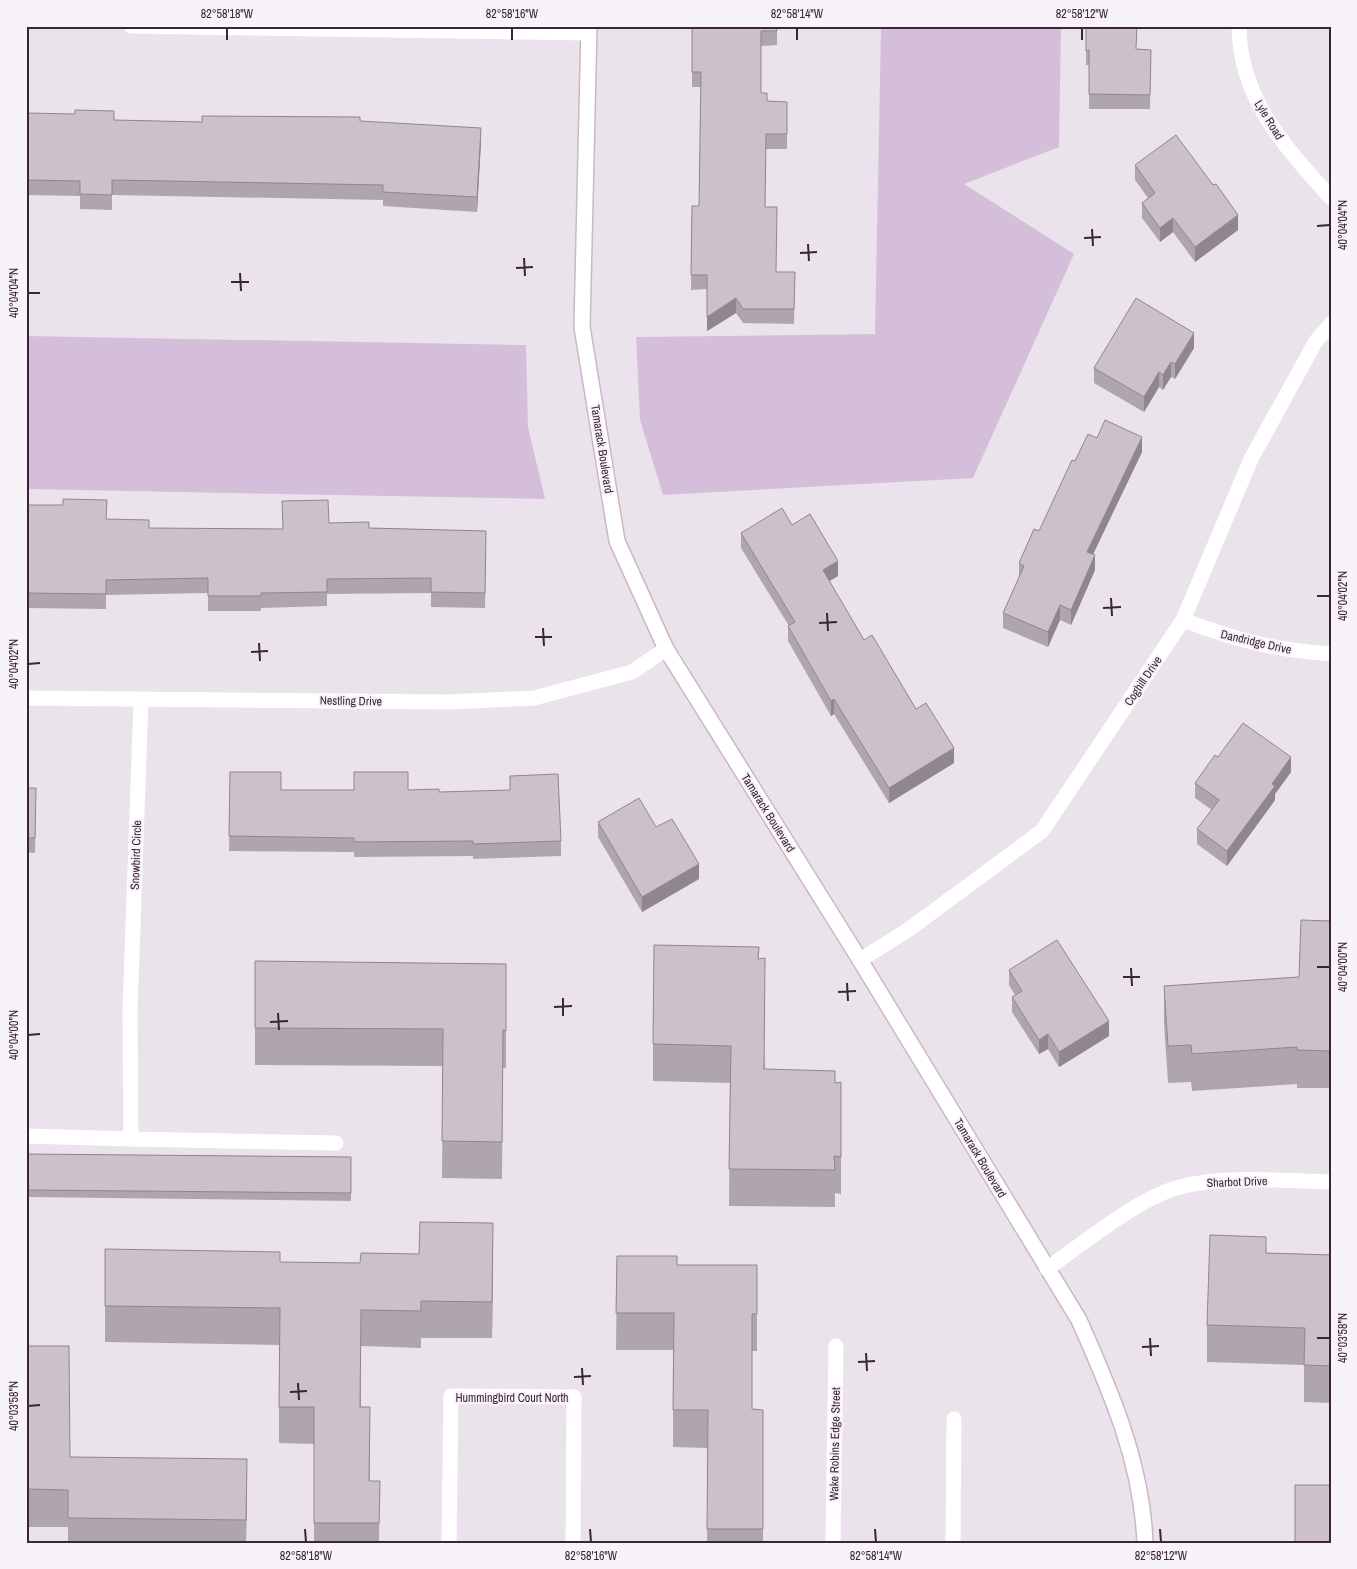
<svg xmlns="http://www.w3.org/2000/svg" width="1357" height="1569" viewBox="0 0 1357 1569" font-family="'Archivo Narrow',sans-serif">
  <rect width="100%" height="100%" fill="#ebe3eb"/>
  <path fill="#d5beda" d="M881 26H1061L1059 147 964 184 1074 254 973 478 663 495 640 420 636 337 875 334Z
    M26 336 526 345 528 427 545 499 26 489Z"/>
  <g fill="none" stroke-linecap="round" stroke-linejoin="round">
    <g stroke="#cab7c7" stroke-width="18">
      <path id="secondary" d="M589 26 582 327 617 541 666 649 860 960 1079 1320C1111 1392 1142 1463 1145 1543"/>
    </g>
    <path stroke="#fff" stroke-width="15" d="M130 1011 131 1139 336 1143
      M26 1136 131 1139
      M449 1543 451 1396 574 1397 573 1543
      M833 1543 836 1346
      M953 1543 954 1419"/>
    <path stroke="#fff" stroke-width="15" d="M131 26 588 33
      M1239 26C1239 98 1286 148 1331 198
      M1183 620C1236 640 1274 650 1331 654
      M26 698 449 702 534 698 632 672 666 649
      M860 960 908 930 1042 831 1183 620 1251 459 1316 341 1331 324
      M130 1011 141 700
      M1047 1269C1082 1244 1126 1208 1165 1192 1213 1173 1279 1181 1331 1182"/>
    <use href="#secondary" stroke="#fff" stroke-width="15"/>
  </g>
  <path fill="#afa5af" d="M692 26H777V45L761 46V93L767 101 787 102V149H766L765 207 776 272H795L794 324 743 323 736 313 707 331V289L691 290 692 206H699L701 87H692Z
    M1086 26 1136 49 1151 50 1150 109H1089V65H1086Z
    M26 113 114 120 202 122 360 121 481 142 477 212 383 206V200L112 195V210L80 209V196L26 195Z
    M1135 165 1238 230 1195 262 1173 232 1160 242 1142 218V203L1148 198 1135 180Z
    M1194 348 1175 379 1171 377 1163 390 1159 387 1144 412 1094 383V368Z
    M1097 438 1142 452 1093 554 1095 570 1071 625 1060 620 1048 647 1003 628V613L1019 578V563Z
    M26 505 107 519 149 528 283 529 329 523 369 528 486 531 485 608 431 607V593L327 594V606L261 608V611H208V593L106 595V609L26 608Z
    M792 525 838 576 829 581 864 640 916 709 954 763 889 803 834 714 831 716 788 641V626H789L741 548V533Z
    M1218 757 1291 772 1275 794V800L1227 866 1197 844V829L1212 810 1195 798V783Z
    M230 772 281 790H408L439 792 561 841V856L473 859V856L354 857V852L229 851Z
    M26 788 36 803 35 853 26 852Z
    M598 822 656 827 699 879 642 912 598 837Z
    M1331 921V1088H1297V1084L1192 1091 1191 1082 1168 1083 1164 1023V986L1299 977Z
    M759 959 765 1069 835 1083 841 1120V1194L835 1193V1207L729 1206 730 1083 653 1081V1044Z
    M255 961 506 964V1068H503L502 1179 442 1178 443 1066 255 1065Z
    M1009 970 1109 1036 1059 1067 1048 1049 1039 1054 1012 1012V997L1015 995 1009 985Z
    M26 1154 351 1157V1201L26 1197Z
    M105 1249 280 1262 360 1263 493 1259 492 1338H421V1348L361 1346V1407L370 1443 369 1481H380L379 1543H314V1444L279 1443V1345L105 1342Z
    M1266 1253 1331 1255V1403L1304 1402V1365L1207 1362V1325Z
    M617 1256 677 1265H757V1351H752V1409L763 1410V1543H707L708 1448 673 1447V1350H616Z
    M26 1346 70 1457 247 1496 246 1543H68V1527H26Z"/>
  <path fill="#8f868e" d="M481 128V142L477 212V197Z
    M1238 215V230L1195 262V247Z
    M1173 218V232L1160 242V228Z
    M736 298V313L707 331V317Z
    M1194 333V348L1175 379V364Z
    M1171 362V377L1163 390V375Z
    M1159 372V387L1144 412V397Z
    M1142 437V452L1087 567V552Z
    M1095 555V570L1071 625V610Z
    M838 561V576L823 585V570Z
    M1060 605V620L1048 647V632Z
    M834 699V714L831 716V701Z
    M954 748V763L889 803V788Z
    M1291 757V772L1275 794V800L1227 866V851L1272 784Z
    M699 864V879L642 912V897Z
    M1109 1021V1036L1059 1067V1052Z
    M1048 1034V1049L1039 1054V1040Z
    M493 1223V1259L492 1338V1302Z
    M370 1407V1443L369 1517V1481Z
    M247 1459V1496L246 1543Z"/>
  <path fill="#ccc0cb" stroke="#8f868e" d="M692 26H777V31H761V93H767V101L787 102V134H766L765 207H777L776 272H795L794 309H743L736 298 707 317V275H691L692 206H699L701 72H692Z
    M1086 26H1137L1136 49 1151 50 1150 95 1089 94V50L1086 51Z
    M75 110 114 111V120L202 122V116L360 117V121L481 128 477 197 383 192V185L112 180V195L80 194V181L26 180V113L75 114Z
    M1176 135 1213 185 1216 184 1238 215 1195 247 1173 218 1160 228 1142 203 1155 193 1135 165Z
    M1136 298 1194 333 1175 364 1171 362 1163 375 1159 372 1144 397 1094 368Z
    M1105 420 1142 437 1087 552 1095 555 1071 610 1060 605 1048 632 1003 613 1024 566 1019 563 1034 529 1039 531 1072 460 1075 461 1088 434 1097 438Z
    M63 499 107 500 106 519 149 520V528L283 529 282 501 328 500 329 523 369 522V528L486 531 485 593 431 592V578L327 579V592L261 593V596H208V578L106 580V594L26 593V505H63Z
    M782 508 792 525 810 514 838 561 823 570 864 640 872 635 916 709 926 703 954 748 889 788 834 699 831 701 788 626 795 622 741 533Z
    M1243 723 1291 757 1272 784 1275 786 1227 851 1197 829 1219 800 1195 783 1215 755 1218 757Z
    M230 772H281V790H354V772H408V790L439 789V792L510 790V776L558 774 561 841 473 844V841L354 842V838L229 836Z
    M26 788H36L35 838H26Z
    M639 798 656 827 672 819 699 864 642 897 598 822Z
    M1301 920 1331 921V1051L1297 1050V1047L1192 1054 1191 1045 1168 1046 1164 986 1299 977Z
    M1057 940 1109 1021 1059 1052 1048 1034 1039 1040 1012 997 1022 991 1009 970Z
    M654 945 759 947 758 959 765 958 764 1069 835 1071V1083L841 1082V1157L834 1156 835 1170 729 1169 731 1046 653 1044Z
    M255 961 506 964V1031L503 1030 502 1142 442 1141 443 1029 255 1028Z
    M26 1154 351 1157V1193L26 1190Z
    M420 1222 493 1223 492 1302 421 1301V1311L361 1310 360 1407H370L369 1481H380L379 1523H314V1407H279L280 1308 105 1306V1249L280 1252V1262L360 1263 361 1253 419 1254Z
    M1210 1235 1266 1237V1253L1331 1255V1366L1304 1365 1305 1328 1207 1325Z
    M617 1256H677V1265H757V1314H752V1409L763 1410V1529H707L708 1410H673L674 1313H616Z
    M26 1346H69L70 1457 247 1459 246 1520 68 1518V1490L26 1489Z
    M1295 1485H1331V1543H1295Z"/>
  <path fill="none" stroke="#3b2435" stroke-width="2" d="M227 28V40M512 28V40M797 28V40M1082 28V40M1317 226 1330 225M1092 229 1093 246M1084 238 1101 237M808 244 809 261M800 253 817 252M524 258 525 276M516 268 533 267M240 273 241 291M231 282H249M28 293H40M1317 596H1330M1111 598 1112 616M1103 608 1121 607M827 613 828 631M819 623 837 622M543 628 544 646M535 637H552M259 643 260 661M251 652 268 651M28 664 40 663M1317 967H1330M1131 968 1132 986M1123 977H1140M847 983 848 1001M838 992 856 991M563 998V1016M554 1007 572 1006M278 1013 279 1030M270 1022 288 1021M28 1035 40 1034M1150 1338 1151 1356M1317 1338H1330M1142 1347 1159 1346M866 1353 867 1371M858 1362 875 1361M582 1368 583 1385M574 1377 591 1376M298 1383 299 1400M290 1392 307 1391M28 1406 40 1405M305 1529 306 1542M590 1529 591 1542M875 1529 876 1542M1160 1529 1161 1542"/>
  <g text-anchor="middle" stroke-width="4.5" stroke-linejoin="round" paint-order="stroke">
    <g font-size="12" fill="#3b2435" stroke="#f8f3f8">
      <text transform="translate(1269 120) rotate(58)" y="4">Lyle Road</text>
      <text transform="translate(602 449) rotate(81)" y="4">Tamarack Boulevard</text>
      <text transform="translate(1256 642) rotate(13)" y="4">Dandridge Drive</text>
      <text transform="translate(1143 681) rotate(-56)" y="4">Coghill Drive</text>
      <text transform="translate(351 701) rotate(1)" y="4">Nestling Drive</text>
      <text transform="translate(768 813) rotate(58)" y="4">Tamarack Boulevard</text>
      <text transform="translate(136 855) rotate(-88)" y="4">Snowbird Circle</text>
      <text transform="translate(980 1158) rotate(59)" y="4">Tamarack Boulevard</text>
      <text transform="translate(1237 1182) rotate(-2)" y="4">Sharbot Drive</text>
      <text x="512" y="1402">Hummingbird Court North</text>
      <text transform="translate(835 1444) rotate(-89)" y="4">Wake Robins Edge Street</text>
    </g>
  </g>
  <rect width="1357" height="1569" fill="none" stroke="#f8f3f8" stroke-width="55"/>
  <rect x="28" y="28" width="1302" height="1514" fill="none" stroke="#3b2435" stroke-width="2"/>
  <g font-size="12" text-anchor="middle" fill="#3b2435">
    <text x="227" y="18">82°58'18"W</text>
    <text x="512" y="18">82°58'16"W</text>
    <text x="797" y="18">82°58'14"W</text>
    <text x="1082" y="18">82°58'12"W</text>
    <text transform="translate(1343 225) rotate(-90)" y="4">40°04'04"N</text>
    <text transform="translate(14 293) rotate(-90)" y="4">40°04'04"N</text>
    <text transform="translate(1343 596) rotate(-90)" y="4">40°04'02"N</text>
    <text transform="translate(14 664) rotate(-90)" y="4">40°04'02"N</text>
    <text transform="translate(1343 967) rotate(-90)" y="4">40°04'00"N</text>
    <text transform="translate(14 1035) rotate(-90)" y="4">40°04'00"N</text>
    <text transform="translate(1343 1338) rotate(-90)" y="4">40°03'58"N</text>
    <text transform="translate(14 1406) rotate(-90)" y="4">40°03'58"N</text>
    <text x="306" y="1560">82°58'18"W</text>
    <text x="591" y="1560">82°58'16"W</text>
    <text x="876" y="1560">82°58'14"W</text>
    <text x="1161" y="1560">82°58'12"W</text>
  </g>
</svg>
